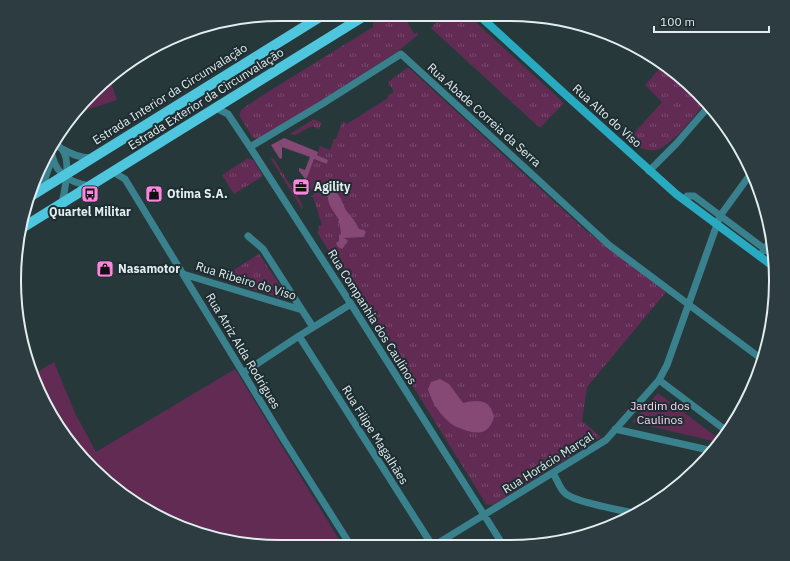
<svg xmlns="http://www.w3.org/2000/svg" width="790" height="561" viewBox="0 0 790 561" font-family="'IBM Plex Sans',sans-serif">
  <defs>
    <pattern id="grass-tufts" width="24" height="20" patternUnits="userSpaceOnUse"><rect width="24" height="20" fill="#612b54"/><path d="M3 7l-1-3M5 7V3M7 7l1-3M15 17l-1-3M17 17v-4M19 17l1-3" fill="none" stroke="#784a6d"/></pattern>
  </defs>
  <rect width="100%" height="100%" fill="#27383b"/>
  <path fill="url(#grass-tufts)" d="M377 16H404L414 34 418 32V35L397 52 284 124 258 139 253 138 239 115 242 109 263 95 373 27V19Z
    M441 17 471 18 564 103 540 128 431 28Z
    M662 66 706 102C696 114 672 146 656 150 651 151 645 150 641 148 636 147 630 145 627 141L662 102 645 85Z
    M407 68H409L585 230 666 292 587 387 582 421 601 437 493 505 486 504 317 232 319 230 318 227 322 225 313 197H310L314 194 306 180 314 159 327 164 328 160 317 155 320 146 330 150 334 139H336L342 123 344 121 347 124 388 98 387 96 394 92 388 82Z
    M314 119 322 123 319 129 312 126 295 135 290 134Z
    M248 158 253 160 263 176 234 194 222 175Z
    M273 158 301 202 303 209H302L271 159Z
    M259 254 285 293 283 297 281 298 235 284 229 273Z"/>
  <path fill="#612b54" d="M110 79 117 100 74 114 80 105Z
    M54 362 75 413 96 452 235 369 343 546H263L211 538 162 519 118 492 80 456 34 383 32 375Z
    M658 393 722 441 721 443 632 422Z"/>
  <path fill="#864976" d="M284 138 318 152 317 155 328 160 327 164 314 159 306 180 299 171V168L305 170 310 157 282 147V158L280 159 271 145Z
    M333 191C342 194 342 206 348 213 353 219 355 221 359 229L364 230 366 232 364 237 343 238 346 239 348 241 342 249 338 247 336 243 339 241V235L341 234 340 225 338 222 339 220C334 211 326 204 328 192Z
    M440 379 449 384 463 403C477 400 490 398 494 417 489 435 477 435 462 429 456 427 450 424 446 419 438 412 431 400 428 389L431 382Z"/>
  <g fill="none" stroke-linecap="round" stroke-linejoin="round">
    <path stroke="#3a818e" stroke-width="7" d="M216 108 228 114 250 147 351 304 503 545
      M54 144C56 145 60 147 62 149 71 160 65 190 62 203
      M250 147 322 104 401 54 609 245 763 360
      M51 148C53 172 67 182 90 186
      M741 148 738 151 744 155
      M62 149C72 154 80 158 91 158
      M649 171 676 144 710 105
      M113 172 125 179 284 440 351 546
      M41 190 52 158
      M684 200 687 196H694L774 256
      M248 236 263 249 302 310
      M763 251 772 239
      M183 274 302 310 313 327
      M299 336 432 545
      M243 373 299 336 351 304
      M659 380 728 432
      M615 429 713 451
      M553 473C557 479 560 490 566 494 578 503 617 509 633 513
      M435 545 606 440 659 380 667 365 720 216 752 172"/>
    <path stroke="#28abc1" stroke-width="8" d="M482 18 566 95 676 194 774 267"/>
    <path stroke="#4ec7de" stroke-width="10" d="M31 196 323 15
      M22 228 364 16"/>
  </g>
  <defs>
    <g id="office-square" transform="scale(0.9)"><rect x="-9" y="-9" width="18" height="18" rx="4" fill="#fe85df" stroke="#1d2d31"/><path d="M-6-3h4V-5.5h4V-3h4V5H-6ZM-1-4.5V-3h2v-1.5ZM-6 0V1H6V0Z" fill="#111"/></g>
    <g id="bus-square" transform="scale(0.9)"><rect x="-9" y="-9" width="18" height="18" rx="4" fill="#fe85df" stroke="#1d2d31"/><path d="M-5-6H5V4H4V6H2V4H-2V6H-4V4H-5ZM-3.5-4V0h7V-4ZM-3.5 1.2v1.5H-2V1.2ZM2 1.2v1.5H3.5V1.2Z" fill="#111"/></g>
    <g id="shop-square" transform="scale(0.9)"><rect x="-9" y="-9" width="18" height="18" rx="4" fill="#fe85df" stroke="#1d2d31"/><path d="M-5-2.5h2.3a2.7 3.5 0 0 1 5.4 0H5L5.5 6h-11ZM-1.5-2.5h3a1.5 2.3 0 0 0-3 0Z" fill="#111"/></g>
  </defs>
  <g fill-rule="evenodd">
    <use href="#office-square" x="301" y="187"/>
    <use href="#bus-square" x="90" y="194"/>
    <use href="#shop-square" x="154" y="194"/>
    <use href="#shop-square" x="105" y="269"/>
  </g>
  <g text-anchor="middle" stroke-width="4" stroke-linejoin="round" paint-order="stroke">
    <g font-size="12" fill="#e3edef" stroke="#1d2d31">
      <text transform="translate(170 94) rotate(-32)" y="4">Estrada Interior da Circunvalação</text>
      <text transform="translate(206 99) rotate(-32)" y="4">Estrada Exterior da Circunvalação</text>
      <text transform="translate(484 115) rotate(42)" y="4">Rua Abade Correia da Serra</text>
      <text transform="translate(607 116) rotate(42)" y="4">Rua Alto do Viso</text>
      <text transform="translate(246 281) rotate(17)" y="4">Rua Ribeiro do Viso</text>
      <text transform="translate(372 317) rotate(58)" y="4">Rua Companhia dos Caulinos</text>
      <text transform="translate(243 351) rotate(59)" y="4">Rua Atriz Alda Rodrigues</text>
      <text transform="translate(375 435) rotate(58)" y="4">Rua Filipe Magalhães</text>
      <text transform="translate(548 463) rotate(-32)" y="4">Rua Horácio Marçal</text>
    </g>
    <g font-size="12" font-weight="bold" fill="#e3edef" stroke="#1d2d31" text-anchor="start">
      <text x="314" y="191">Agility</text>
      <text x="167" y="198">Otima S.A.</text>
      <text x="90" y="216" text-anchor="middle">Quartel Militar</text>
      <text x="118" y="273">Nasamotor</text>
    </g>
    <g font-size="12" fill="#fad4ee" stroke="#1d2d31">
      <text x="660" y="410">Jardim dos<tspan x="660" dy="14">Caulinos</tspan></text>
    </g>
  </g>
  <path d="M0 0H790V561H0ZM280 21H510A259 259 0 0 1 769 280V281A259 259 0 0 1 510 540H280A259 259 0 0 1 21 281V280A259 259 0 0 1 280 21Z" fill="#2d3c40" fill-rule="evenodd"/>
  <path fill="none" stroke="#e3edef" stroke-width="2" d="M280 21H510A259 259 0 0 1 769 280V281A259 259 0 0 1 510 540H280A259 259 0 0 1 21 281V280A259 259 0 0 1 280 21Z"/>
  <path d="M654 26v6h115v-6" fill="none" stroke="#e3edef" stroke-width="2"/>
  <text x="660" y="26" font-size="12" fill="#e3edef" stroke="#1d2d31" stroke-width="3" paint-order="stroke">100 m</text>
</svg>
